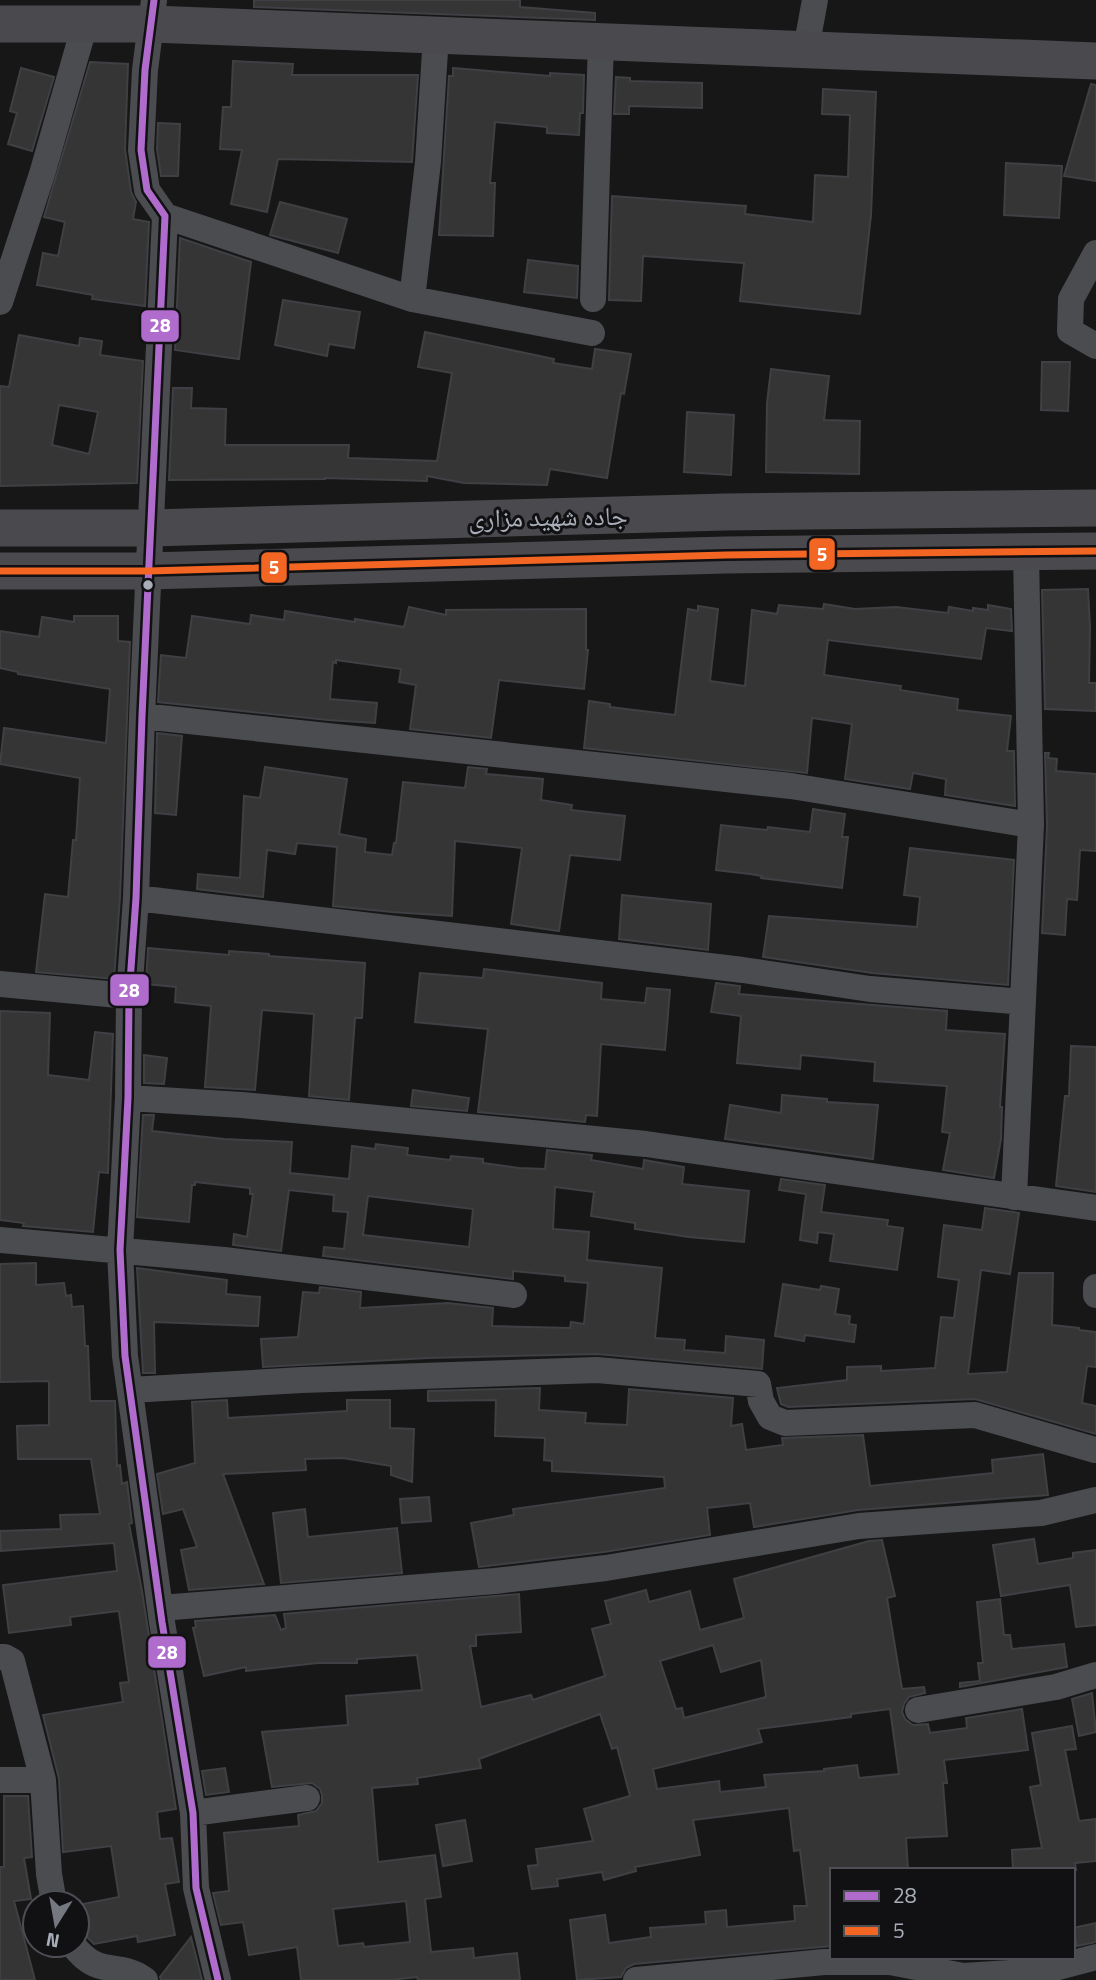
<svg xmlns="http://www.w3.org/2000/svg" width="1096" height="1980" viewBox="0 0 1096 1980" font-family="'Titillium Web','Noto Naskh Arabic',sans-serif">
  <rect width="100%" height="100%" fill="#171717"/>
  <path fill="#353536" stroke="#3f4043" stroke-width="2" fill-rule="evenodd" d="M254 0H520V7L595 13V20L254 7Z
    M233 61 293 64 292 75H418L412 162 278 159 267 212 231 204 242 150 220 149 223 107H231Z
    M90 62 128 64 125 149 131 192 136 202 133 219 149 222 145 306 92 299 93 295 37 285 43 253 58 256 65 222 44 217Z
    M21 68 54 77 32 151 8 144 17 113 10 111Z
    M453 68 550 76V73L584 75 583 113H580L579 135 547 133V127L495 122 490 183H495L493 236 439 235 449 76H453Z
    M616 77 630 78V81L702 83V108L629 106V114H614Z
    M1091 84 1096 85V181L1064 176Z
    M823 89 876 92 871 215 860 314 740 301 744 263 643 256 641 301 609 300 612 196 746 206 745 214 813 222 815 175 848 177 850 115 822 114Z
    M158 123 180 124 178 176H161L157 149Z
    M1006 163 1062 166 1059 218 1004 215Z
    M280 202 347 219 338 253 270 235Z
    M180 238 251 262 239 359 175 350Z
    M528 260 578 266 577 298 524 292Z
    M283 300 360 312 354 348 329 344 327 356 275 345Z
    M425 332 554 359 553 363 592 369 595 349 631 354 624 394 621 393 607 478 550 469 547 485 464 483 427 476V481L325 478V479L169 480 173 388H192L191 408 226 409 225 445H349L348 458 437 461 452 373 418 367Z
    M19 335 79 346 80 338 102 341 100 355 143 361 137 483 0 486V386L9 387ZM59 405 98 412 89 454 52 445Z
    M1042 362H1070L1068 411 1041 410Z
    M771 369 829 376 824 420 860 421 859 474 766 472 767 403Z
    M687 412 734 415 731 475 684 472Z
    M1088 589 1090 627 1089 683H1096V711L1045 709 1042 590Z
    M824 604 855 609 896 607 948 613 949 607 973 611V608L988 610V605L1011 609 1012 631 986 628 981 659 828 640 824 675 901 686 900 690 958 699 957 710 1011 716 1007 751H1014L1015 806 945 795 946 779 913 773 910 789 845 779 852 724 812 718 807 773 584 748 589 701 610 704V707L675 715 688 609 698 611V606L718 609 710 681 745 686 752 610 777 614 779 605 823 609Z
    M409 607 446 615V610L586 609V650H588L584 689 499 680 491 738 410 729 416 685 399 682 401 669 336 660V663L333 662 330 699 377 703 375 723 328 720 158 702 161 655 186 658 192 616 250 624 251 615 284 620 285 611 355 622V619L404 627Z
    M74 616H118V641L130 642 120 897 114 979 36 972 45 894 68 897 73 840H76L80 778 0 764 4 728 106 743 110 689 18 674V672L0 668V631L39 637 42 617 74 622Z
    M157 733 182 736 176 815 155 813Z
    M1045 753H1049L1048 758 1057 759 1056 771 1096 774V851L1080 850 1077 900 1067 899 1065 935 1042 933 1047 826Z
    M265 767 347 779 339 834 366 839 365 852 392 855 394 843H396L403 782 465 788 468 767 487 769 486 774 543 779 541 800 572 805 571 810 625 816 620 860 570 855 559 931 511 924 522 848 455 841 452 916 392 912 333 906 337 847 297 843 295 854 267 850 263 897 197 889 198 874 240 878 244 796 260 798Z
    M813 809 845 814 842 837H848L842 888 761 878 762 876 750 874 716 870 721 825 767 830 768 827 810 832Z
    M910 848 1014 860 1008 985 872 973 763 957 769 916 917 927 920 897 904 895Z
    M622 895 711 904 708 950 619 939Z
    M148 948 229 955V951L269 954V956L365 963 362 1018H355L349 1100 309 1096 314 1014 262 1010 255 1090 205 1087 211 1006 175 1002 176 987 146 984Z
    M484 969 602 983 601 999 645 1003 647 988 670 990 665 1050 601 1044 597 1116 586 1115 585 1122 478 1112 488 1029 415 1022 420 973 483 978Z
    M716 983 740 986 739 994 947 1011 946 1030 1005 1034 1000 1107H1002L1001 1139 994 1178 943 1170 950 1133 942 1132 947 1086 874 1081 875 1062 801 1055 800 1069 737 1063 741 1016 711 1012Z
    M0 1011 50 1013 48 1075 89 1080 95 1032 113 1034 108 1173 99 1172 93 1232 23 1226 24 1223 0 1220Z
    M1071 1046 1096 1047V1192L1056 1186 1065 1096H1069Z
    M144 1055 167 1058 164 1084 144 1083Z
    M413 1090 469 1098 467 1111 411 1106Z
    M782 1095 827 1099V1102L878 1105 873 1159 725 1139 730 1105 781 1113Z
    M143 1115H154L152 1131 224 1139 292 1142 290 1173 349 1179 352 1146 375 1149 376 1144 408 1148 407 1155 450 1160 451 1156 483 1159V1163L519 1168 545 1169 547 1150 592 1155 591 1160 643 1169 644 1160 684 1167 682 1184 749 1191 744 1242 689 1237 635 1229V1223L591 1216 594 1192 555 1187 553 1229 589 1232 587 1260 662 1268 655 1338 685 1340 684 1350 725 1353 726 1336 764 1340 762 1369 597 1354 428 1358 263 1367 261 1339 298 1337 303 1292 319 1293 320 1287 361 1292 360 1308 448 1303 493 1308 492 1326 570 1328 571 1322 584 1324 588 1283 565 1281V1276L513 1271V1279L323 1256 324 1247 344 1249 348 1212 333 1211 334 1195 289 1190 281 1251 233 1245 234 1234 247 1237 253 1194H250V1188L195 1182V1185H192L189 1222 137 1217ZM368 1196 473 1209 469 1247 363 1235Z
    M781 1179 825 1185 821 1212 888 1220 887 1226 903 1228 897 1270 830 1261 834 1234 818 1232 817 1243 800 1240 806 1194 779 1190Z
    M985 1208 1019 1213 1010 1274 981 1270 968 1374 1007 1372 1019 1273H1053L1052 1325 1079 1328V1330L1096 1332V1367L1087 1366 1082 1403 1096 1406V1434L975 1399 788 1407 781 1404 777 1388 847 1380V1367L881 1366V1371L935 1368 941 1317 954 1318 959 1280 938 1277 944 1225 982 1230Z
    M36 1263V1285L64 1283 66 1296 71 1295 72 1307 83 1306 85 1346H88L90 1401H115L117 1466 120 1465 122 1484 127 1482 132 1523 129 1524 142 1591 176 1809 157 1812 160 1839 172 1838 179 1882 165 1884 175 1935 138 1942 137 1936 94 1944 84 1934 78 1905 119 1897 111 1846 63 1852 59 1779 43 1715 123 1702 120 1683 129 1682 119 1612 118 1611 70 1617 71 1625 9 1633 3 1585 117 1571 114 1543 1 1551 0 1531 61 1529 60 1515 100 1514 91 1459H18L17 1426 49 1425V1383L48 1381 0 1382V1264Z
    M137 1268 227 1280 226 1294 260 1297 258 1326 154 1322 155 1373H143Z
    M783 1284 820 1290 821 1286 839 1289 835 1314 850 1316 849 1324 856 1325 854 1342 805 1335 804 1341 775 1336Z
    M540 1388 539 1410 586 1413 585 1423 627 1425 629 1389 733 1398 731 1426 742 1424 746 1450 783 1445 782 1438 863 1435 870 1486 993 1473 992 1460 1043 1454 1048 1495 858 1510 754 1527 750 1503 707 1508 710 1535 604 1552 479 1567 471 1523 514 1515 513 1509 665 1488 664 1477 552 1471V1461L544 1460 545 1438 495 1436 496 1400 428 1401V1391Z
    M227 1400 228 1418 347 1411V1400H390V1428L414 1429 412 1482 391 1475V1466L343 1458 305 1459 306 1470 223 1474 264 1584 189 1590 181 1550 197 1547 183 1509 163 1514 157 1474 195 1463 192 1402Z
    M429 1497 431 1521 402 1523 400 1499Z
    M305 1509 308 1537 397 1528 402 1573 281 1583 273 1513Z
    M1034 1539 1038 1564 1073 1558V1553L1096 1550V1625L1076 1627 1070 1585 1001 1596 993 1545Z
    M882 1540 895 1596 887 1598 902 1689 924 1687 925 1693 909 1697 904 1704 902 1712 905 1719 913 1725 928 1724 930 1733 967 1728 966 1718 1022 1709 1028 1750 944 1760 947 1783H943L947 1836 906 1838 908 1870H832V1946L634 1964 626 1968 621 1977 577 1980 570 1920 605 1915 609 1943 651 1937 650 1928 706 1924 705 1912 726 1910 727 1927 795 1921 794 1906H807L800 1850 794 1851 789 1808 693 1820 700 1855 635 1867 636 1871 604 1880 602 1872 557 1879 558 1886 532 1889 528 1866 538 1865 536 1849 593 1841 584 1809 630 1796 617 1747 612 1749 600 1714 479 1759 481 1768 417 1778 418 1784 372 1788 378 1862 435 1855 441 1897 425 1899 431 1952 473 1948 474 1958 517 1953 520 1980H418L417 1977 390 1980H301L297 1947 249 1955 243 1922 221 1925 213 1893 229 1891 224 1833 299 1826 298 1815 316 1811 322 1803V1795L320 1789 312 1783 272 1787 262 1732 348 1725 346 1696 422 1690 417 1655 357 1659V1663H318L246 1671V1667L204 1676 193 1628 196 1627 195 1621 275 1615 281 1630 286 1628 284 1614 519 1594 521 1632 476 1635V1646H470L481 1707 531 1695 533 1700 605 1676 592 1629 611 1624 605 1601 646 1590 649 1602 690 1591 700 1630 744 1618 734 1579 869 1541ZM713 1645 721 1672 761 1660 766 1697 684 1718 682 1708 676 1709 660 1661ZM890 1709 899 1774 859 1778 857 1765 824 1769V1771L764 1775 766 1787 720 1792 719 1781 657 1789 653 1769 762 1742 758 1729 851 1717V1714ZM406 1901 410 1942 364 1947 363 1943 338 1946 333 1909Z
    M1000 1599 1004 1635H1010L1012 1649 1064 1644 1067 1667 960 1687V1683L980 1681 978 1663H983L977 1602Z
    M1092 1693 1096 1732 1079 1736 1072 1699Z
    M1072 1726 1076 1749 1065 1750 1079 1821 1096 1819V1861L1075 1863 1076 1870H1013L1012 1850 1042 1848 1030 1787 1041 1785 1032 1733Z
    M225 1768 229 1792 206 1795 202 1771Z
    M4 1796H28L32 1857 24 1858 31 1899 14 1901 35 1980H0V1867H4Z
    M465 1820 472 1861 443 1866 436 1825Z
    M1096 1923V1942L1077 1946 1073 1928Z
    M191 1937 202 1980H161L160 1977Z"/>
  <g fill="none" stroke-linecap="round" stroke-linejoin="round">
    <path stroke="#4b4c50" stroke-width="26" d="M154 0 145 70 141 150 147 190 165 216 142 716 136 898 129 996 128 1098 120 1250 125 1356 162 1622 193 1813 196 1888 218 1980
      M806 49 815 0
      M165 216 412 299 592 333
      M1096 253 1071 299 1070 331 1096 346
      M412 299 428 162 436 35
      M593 299 601 41
      M0 302 42 174 85 24
      M142 716 791 786 1031 825
      M136 898 743 970 870 989 1023 1002
      M0 984 129 996
      M128 1098 242 1105 646 1144 1096 1208
      M1014 1197 1031 825 1026 552
      M0 1240 224 1260 514 1295
      M1096 1287V1295
      M130 1390 302 1380 597 1370 758 1384 761 1401 770 1417 785 1423 975 1415 1095 1450
      M161 1608 495 1581 606 1568 859 1526 1041 1513 1096 1500
      M0 1657H5L12 1661 43 1780 49 1874 54 1903
      M918 1710 1056 1687 1096 1675
      M0 1780H43
      M193 1813 307 1798
      M73 1945C99 1980 120 1960 145 1980
      M636 1980 824 1962H890L963 1976 1043 1971 1096 1957"/>
    <path stroke="#4a4a4e" stroke-width="37" d="M0 24H152L1096 61
      M0 528H151L725 512 1096 508
      M0 571H148L726 555 1096 551"/>
    <g stroke="#111113" stroke-width="12">
      <path id="bus-1" d="M154 0 145 70 141 150 147 190 165 216 142 716 136 898 129 996 128 1098 120 1250 125 1356 162 1622 193 1813 196 1888 218 1980"/>
    </g>
    <g stroke="#111113" stroke-width="12">
      <path id="bus-2" d="M0 571H148L726 555 1096 551"/>
    </g>
    <use href="#bus-1" stroke="#b06ccc" stroke-width="7"/>
    <use href="#bus-2" stroke="#f26522" stroke-width="7"/>
  </g>
  <circle fill="#a8adb8" stroke="#111113" stroke-width="2.5" cx="148" cy="585" r="6"/>
  <g text-anchor="middle" stroke-width="6" stroke-linejoin="round" paint-order="stroke">
    <g font-size="26" fill="#a8adb8" stroke="#111113">
      <text transform="translate(548 517) rotate(-1)" y="9">جاده شهید مزاری</text>
    </g>
  </g>
  <g stroke="#111113" stroke-width="2.5">
    <rect x="140" y="309" width="40" height="34" rx="7" fill="#b06ccc"/>
    <rect x="808" y="537" width="28" height="34" rx="7" fill="#f26522"/>
    <rect x="260" y="551" width="28" height="33" rx="7" fill="#f26522"/>
    <rect x="109" y="973" width="41" height="34" rx="7" fill="#b06ccc"/>
    <rect x="147" y="1635" width="40" height="34" rx="7" fill="#b06ccc"/>
  </g>
  <g font-size="19" text-anchor="middle" font-weight="bold" fill="#fff">
    <text x="160" y="332">28</text>
    <text x="822" y="561">5</text>
    <text x="274" y="574">5</text>
    <text x="129" y="997">28</text>
    <text x="167" y="1659">28</text>
  </g>
  <rect x="830" y="1868" width="245" height="91" fill="#111113" stroke="#4d4f55" stroke-width="2"/>
  <rect x="844" y="1891" width="35" height="10" fill="#b06ccc" stroke="#4d4f55" stroke-width="2"/>
  <text x="893" y="1903" font-size="21" fill="#a8adb8">28</text>
  <rect x="844" y="1926" width="35" height="10" fill="#f26522" stroke="#4d4f55" stroke-width="2"/>
  <text x="893" y="1938" font-size="21" fill="#a8adb8">5</text>
  <g transform="translate(56 1924) rotate(191)"><circle r="33" fill="#111113" stroke="#4d4f55" stroke-width="2"/>
  <path d="M0-5L12 26L0 18L-12 26Z" fill="#757880"/>
  <text y="-10" font-size="19" font-weight="bold" text-anchor="middle" fill="#a8adb8">N</text>
  </g>
</svg>
